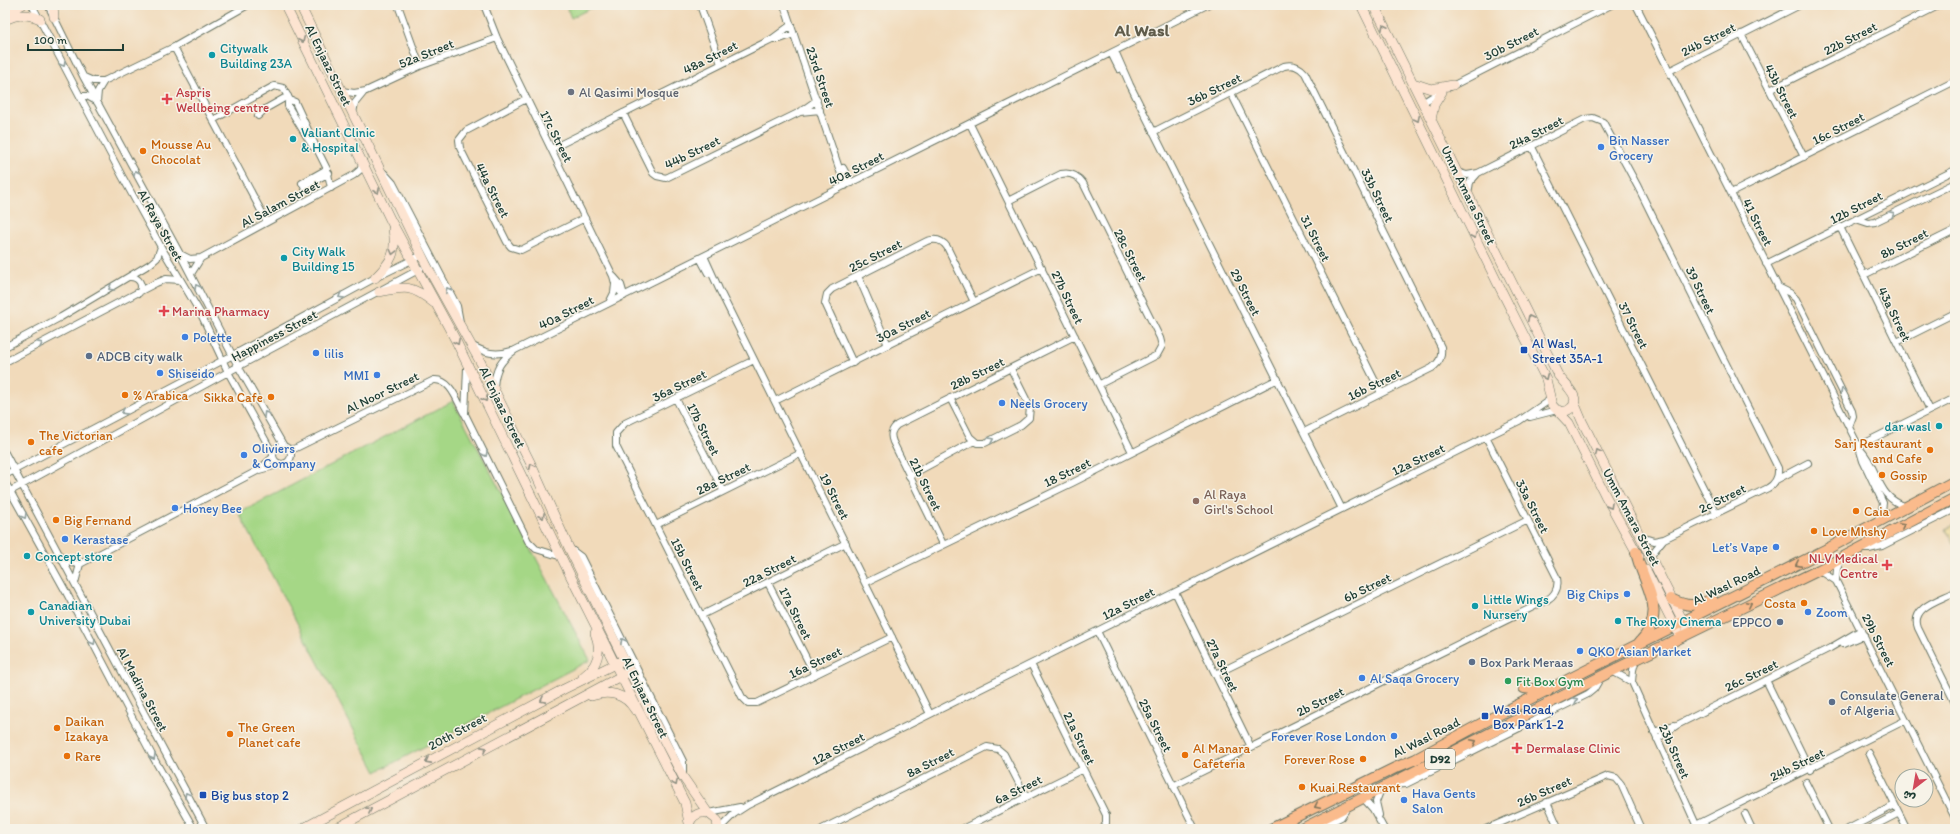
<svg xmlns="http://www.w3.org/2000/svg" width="1960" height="834" viewBox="0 0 1960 834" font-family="Itim,'Playpen Sans Arabic',sans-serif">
  <defs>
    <pattern id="sand-dots" width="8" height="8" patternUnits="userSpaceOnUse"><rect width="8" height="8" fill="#eeda9e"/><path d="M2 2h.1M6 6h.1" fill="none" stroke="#ccbc89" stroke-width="1.8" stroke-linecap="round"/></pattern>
  </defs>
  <rect width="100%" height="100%" fill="#f7f3e8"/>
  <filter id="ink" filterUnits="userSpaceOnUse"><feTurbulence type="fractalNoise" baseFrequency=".025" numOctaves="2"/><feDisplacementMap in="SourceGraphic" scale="8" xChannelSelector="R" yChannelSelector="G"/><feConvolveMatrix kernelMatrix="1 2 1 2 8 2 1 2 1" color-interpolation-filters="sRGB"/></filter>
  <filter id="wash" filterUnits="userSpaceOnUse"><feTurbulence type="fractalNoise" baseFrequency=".012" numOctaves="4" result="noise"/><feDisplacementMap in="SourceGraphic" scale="16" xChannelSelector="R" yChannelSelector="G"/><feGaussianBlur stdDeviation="0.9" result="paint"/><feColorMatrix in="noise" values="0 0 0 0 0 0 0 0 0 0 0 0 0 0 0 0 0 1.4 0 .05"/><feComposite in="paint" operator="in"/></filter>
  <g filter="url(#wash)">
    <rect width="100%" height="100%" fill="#f1daba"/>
    <path fill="#a5d786" stroke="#628a5d" d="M566 5H597L571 18Z
      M453 401 590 660 376 772 239 513Z"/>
    <path fill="url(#sand-dots)" stroke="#868c69" d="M1955 525V547L1946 529Z"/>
  </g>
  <g filter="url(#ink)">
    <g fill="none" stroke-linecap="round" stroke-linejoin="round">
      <g stroke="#687463" stroke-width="8">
        <path id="street" d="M32 5 122 176 161 247 201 314 228 372 273 454
          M48 5 83 76 180 254 238 366 285 448
          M398 5 420 66
          M484 5 497 38 613 276 616 287 624 296
          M700 5 721 64
          M784 5 845 186
          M1636 5 1860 449C1880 470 1875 497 1907 507
          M1741 34 1804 157
          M772 39H780L794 34
          M174 47 267 222
          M1115 51 1130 85 1342 509
          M1111 53 1119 69
          M1669 71 1800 5
          M84 77 93 81H104L174 47 248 5
          M1450 87 1611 5
          M1770 90 1940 5
          M342 91 354 93 366 91 420 66 497 38
          M1231 93 1381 393
          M80 96H87L96 101
          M526 99 466 131 459 140 460 148 507 242 511 247 521 250 585 218
          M290 100 295 102 316 147H313L288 106V102Z
          M97 102 98 91 104 81
          M1422 103 1440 92
          M800 112 820 110
          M353 113 355 103 364 92
          M623 113 653 173 657 176 666 178 800 112 817 100
          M258 116 265 109 288 96
          M213 120 274 86 283 88 290 100
          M970 124 1132 452
          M1153 132 1284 66C1293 64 1299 66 1305 73L1441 347C1442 357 1440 362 1432 368L1304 432
          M316 147 327 169 331 188
          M1532 147 1716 513
          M551 149 772 39 791 25
          M843 168 851 183
          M1457 172 1467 175 1478 173 1585 119 1593 118 1603 122 1638 187 1778 468C1779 477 1776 483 1768 488L1664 539 1654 541 1641 537
          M384 173 393 183 457 306 460 322
          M302 183 327 169
          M304 187 329 173
          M1731 193 1955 81
          M1468 194 1470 182 1478 173
          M1008 201 1061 174C1070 172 1077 175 1083 183L1160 338 1162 346 1157 355 1100 384
          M1856 219 1868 223 1875 222 1955 183
          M1840 227 1930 410
          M180 254 190 259 201 258
          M704 256 719 289 930 714
          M700 258 708 273
          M1766 264 1955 170
          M191 274 201 258 354 175 360 170 363 161
          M1864 275 1955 230
          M858 276 888 345
          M130 277C139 277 144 285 139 293
          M614 277 621 285 624 295
          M1778 287 1790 293 1796 299 1852 411 1853 416 1849 427
          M609 303 614 293 615 284
          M1897 342 1955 313
          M471 345C485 353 495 356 511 351
          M5 347 61 317 150 264 157 258 161 247
          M754 360 625 423 616 433V446L742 697 748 703H757L892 637
          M5 362 156 283 166 279 180 280
          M853 363 825 303 827 294 832 289 927 241C936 238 942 240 947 247L974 302
          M467 368 465 414 528 541 536 549 562 557
          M494 387C495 369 501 360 515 350L1207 5
          M950 398 970 437 977 443H985L1021 425 1029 418 1030 407 1011 369
          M676 399 723 490
          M775 401 1042 268
          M1530 417 1557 410
          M1858 446 1955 398
          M273 455a9 9 0 1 1 18 0a9 9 0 1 1-18 0Z
          M289 450 296 448 434 380C451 379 457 401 464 413
          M1860 451 1863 461 1883 503 1882 510 1877 522
          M5 453 206 829
          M260 469 273 457
          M5 475 233 355 375 278 422 255
          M909 476 974 441
          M1776 480 1808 463
          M5 482 66 592 153 757 194 829
          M5 494 228 372 420 269
          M656 525 801 453
          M943 544 893 442C890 435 891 430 897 425L1075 336
          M569 548 581 557 683 761V777
          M1861 549H1869L1882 546 1955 509
          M1650 558 1655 550 1663 540
          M61 559 72 563 80 564 259 470 281 464
          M1819 570 1836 581 1955 818
          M1836 581 1837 569 1841 559
          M75 583 80 564
          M768 583 815 675
          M865 583 1072 483 1278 379
          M1175 592 1251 747
          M1955 592C1940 600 1910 607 1918 628L1955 703
          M702 615 846 543
          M1097 631 1195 829
          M1843 644 1864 635
          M1636 659 1633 670 1632 682 1698 829
          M1031 664 1106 815V823L1103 829
          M1612 671 1632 682
          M1216 674 1528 520
          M1766 680 1810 770
          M1654 732 1674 725
          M1657 739 1677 725 1830 648 1861 630
          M1869 753 1907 829
          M1806 783 1829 829
          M1390 785 1406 784 1588 694 1594 689 1601 677
          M1173 786 1547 600C1555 595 1559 588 1557 578L1486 437
          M1363 798 1373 809 1384 829
          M1547 802 1559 829
          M709 813 740 807
          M1745 814 1752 829
          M1379 815 1376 802 1381 789
          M1696 825 1906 720
          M719 829 734 814 748 805 1486 437 1519 421 1551 399
          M822 829 987 747 998 749 1004 754 1026 797
          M962 829 1083 769
          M1317 829 1341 817 1347 808
          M1486 829 1608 776 1616 778 1621 784 1641 829
          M1848 829 1895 805
          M1868 829 1899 813"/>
      </g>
      <g stroke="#687463" stroke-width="10">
        <path id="secondary" d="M53 5 54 17
          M285 5 391 221 455 339 570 575 685 803 689 823
          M300 5 427 266 481 363 531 464 569 548 654 721 683 777 708 813
          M1361 5 1497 282 1546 379 1552 405 1569 423 1605 495 1639 557
          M1374 5 1558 375C1564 384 1583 398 1571 408 1567 412 1562 412 1558 410
          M5 13 22 5
          M5 20C17 14 27 13 40 19
          M1413 83 1431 89 1453 85
          M1431 120 1434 105 1442 92
          M375 278C392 261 397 253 393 229
          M379 292C406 286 412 285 434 303
          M1574 402 1582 421 1689 633
          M1646 570 1680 637
          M583 677C598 666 602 650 595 633
          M591 696C608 690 625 693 635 710
          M689 825C691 816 698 812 708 813L717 820 718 829
          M302 829 564 689 619 662
          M335 829 627 673"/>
      </g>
      <g stroke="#687463" stroke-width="12">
        <path id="primary" d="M1636 552C1643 586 1670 611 1639 643
          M1671 599C1687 607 1696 607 1712 599
          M1524 688 1548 691
          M1271 829 1397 767 1416 759 1490 719 1827 549 1955 481
          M1302 829 1612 671 1819 570 1955 498"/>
      </g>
      <use href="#street" stroke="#fff" stroke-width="6"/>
      <use href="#secondary" stroke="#fde4d1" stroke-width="9"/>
      <use href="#primary" stroke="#fabb8c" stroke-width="10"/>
    </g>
    <defs><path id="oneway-chevron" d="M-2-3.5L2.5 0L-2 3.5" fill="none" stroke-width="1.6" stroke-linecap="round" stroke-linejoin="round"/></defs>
    <g stroke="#8e9082">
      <use href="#oneway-chevron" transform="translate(1384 27) rotate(-117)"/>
      <use href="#oneway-chevron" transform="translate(302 40) rotate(65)"/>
      <use href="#oneway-chevron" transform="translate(1417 119) rotate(64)"/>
      <use href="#oneway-chevron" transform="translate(377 191) rotate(65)"/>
      <use href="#oneway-chevron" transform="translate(1474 236) rotate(64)"/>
      <use href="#oneway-chevron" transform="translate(393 252) rotate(104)"/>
      <use href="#oneway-chevron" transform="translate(1530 318) rotate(-117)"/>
      <use href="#oneway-chevron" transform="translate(457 342) rotate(63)"/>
      <use href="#oneway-chevron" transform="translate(1545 377) rotate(65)"/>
      <use href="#oneway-chevron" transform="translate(485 399) rotate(64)"/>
      <use href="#oneway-chevron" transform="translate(1598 452) rotate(-117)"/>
      <use href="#oneway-chevron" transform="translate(532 466) rotate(-115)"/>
      <use href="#oneway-chevron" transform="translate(1610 506) rotate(61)"/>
      <use href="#oneway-chevron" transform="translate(542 516) rotate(64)"/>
      <use href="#oneway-chevron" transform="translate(543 700) rotate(152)"/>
      <use href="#oneway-chevron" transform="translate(484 749) rotate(-28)"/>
      <use href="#oneway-chevron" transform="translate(428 761) rotate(152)"/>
      <use href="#oneway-chevron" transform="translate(675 783) rotate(63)"/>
      <use href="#oneway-chevron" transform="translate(369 810) rotate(-28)"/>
    </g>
    <g stroke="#8f9e9a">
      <use href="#oneway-chevron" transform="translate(63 64) rotate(62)"/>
      <use href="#oneway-chevron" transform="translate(136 173) rotate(-119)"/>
      <use href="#oneway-chevron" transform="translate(1892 214) rotate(-26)"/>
      <use href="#oneway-chevron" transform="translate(197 287) rotate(-118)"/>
      <use href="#oneway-chevron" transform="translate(111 288) rotate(150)"/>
      <use href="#oneway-chevron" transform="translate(448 290) rotate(-118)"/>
      <use href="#oneway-chevron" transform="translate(341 296) rotate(151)"/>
      <use href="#oneway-chevron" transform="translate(40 344) rotate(-27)"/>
      <use href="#oneway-chevron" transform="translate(1843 391) rotate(-116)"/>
      <use href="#oneway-chevron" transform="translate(124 412) rotate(152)"/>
      <use href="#oneway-chevron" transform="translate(266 414) rotate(-120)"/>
      <use href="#oneway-chevron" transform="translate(991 440) rotate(-24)"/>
      <use href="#oneway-chevron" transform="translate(485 454) rotate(64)"/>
      <use href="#oneway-chevron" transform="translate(24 516) rotate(61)"/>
      <use href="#oneway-chevron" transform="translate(623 641) rotate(-117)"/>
      <use href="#oneway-chevron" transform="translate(93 642) rotate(63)"/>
      <use href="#oneway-chevron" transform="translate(1575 700) rotate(-27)"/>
      <use href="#oneway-chevron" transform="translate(153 757) rotate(61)"/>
      <use href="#oneway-chevron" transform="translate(187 795) rotate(-118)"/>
    </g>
    <g stroke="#82765c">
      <use href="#oneway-chevron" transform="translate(1902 526) rotate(-28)"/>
      <use href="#oneway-chevron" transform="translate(1798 564) rotate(154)"/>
      <use href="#oneway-chevron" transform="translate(1749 604) rotate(-27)"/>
      <use href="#oneway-chevron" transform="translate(1474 742) rotate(-27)"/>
      <use href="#oneway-chevron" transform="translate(1317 806) rotate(154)"/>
    </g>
  </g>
  <g fill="#0f9aa8" stroke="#f7f3e8" stroke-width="1.5">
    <circle cx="212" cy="55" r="4"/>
    <circle cx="293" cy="139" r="4"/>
    <circle cx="284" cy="258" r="4"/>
    <circle cx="1939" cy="426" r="4"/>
    <circle cx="27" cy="556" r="4"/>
    <circle cx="1475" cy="606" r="4"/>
    <circle cx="31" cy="612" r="4"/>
    <circle cx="1618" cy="621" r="4"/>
  </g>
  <circle fill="#6b7280" stroke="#f7f3e8" stroke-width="1.5" cx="571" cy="92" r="4"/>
  <g fill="#e0444e" stroke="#f7f3e8" stroke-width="1.5">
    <path d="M165 93h4v4h4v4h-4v4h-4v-4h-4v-4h4z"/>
    <path d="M162 305h4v4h4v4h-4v4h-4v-4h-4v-4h4z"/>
    <path d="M1885 559h4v4h4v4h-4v4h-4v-4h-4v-4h4z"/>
    <path d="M1515 742h4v4h4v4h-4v4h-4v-4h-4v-4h4z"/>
  </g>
  <g fill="#3f7fe0" stroke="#f7f3e8" stroke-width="1.5">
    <circle cx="1601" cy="147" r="4"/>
    <circle cx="185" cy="337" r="4"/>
    <circle cx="316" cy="353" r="4"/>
    <circle cx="160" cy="373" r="4"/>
    <circle cx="377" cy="375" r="4"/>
    <circle cx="1002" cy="403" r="4"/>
    <circle cx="244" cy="455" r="4"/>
    <circle cx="175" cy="508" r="4"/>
    <circle cx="65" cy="539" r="4"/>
    <circle cx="1776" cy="547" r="4"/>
    <circle cx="1627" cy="594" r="4"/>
    <circle cx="1808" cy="612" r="4"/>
    <circle cx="1580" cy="651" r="4"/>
    <circle cx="1362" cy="678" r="4"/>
    <circle cx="1394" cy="736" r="4"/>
    <circle cx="1404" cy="800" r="4"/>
  </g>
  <g fill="#e8710a" stroke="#f7f3e8" stroke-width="1.5">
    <circle cx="143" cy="151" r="4"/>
    <circle cx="125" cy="395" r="4"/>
    <circle cx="271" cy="397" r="4"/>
    <circle cx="31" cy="442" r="4"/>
    <circle cx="1930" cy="450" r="4"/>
    <circle cx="1882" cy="475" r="4"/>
    <circle cx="1856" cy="511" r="4"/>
    <circle cx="56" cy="520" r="4"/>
    <circle cx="1814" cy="531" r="4"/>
    <circle cx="1804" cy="603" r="4"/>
    <circle cx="57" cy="728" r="4"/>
    <circle cx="230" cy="734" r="4"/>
    <circle cx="1185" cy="755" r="4"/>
    <circle cx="67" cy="756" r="4"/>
    <circle cx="1363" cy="759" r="4"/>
    <circle cx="1302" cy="787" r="4"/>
  </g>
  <g fill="#1a4fb4" stroke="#f7f3e8" stroke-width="1.5">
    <rect x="1520" y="346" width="8" height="8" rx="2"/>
    <rect x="1481" y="712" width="8" height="8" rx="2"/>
    <rect x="199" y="791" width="8" height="8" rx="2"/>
  </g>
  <g fill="#5c6f8a" stroke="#f7f3e8" stroke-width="1.5">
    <circle cx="89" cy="356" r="4"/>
    <circle cx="1780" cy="622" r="4"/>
    <circle cx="1472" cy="662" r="4"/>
    <circle cx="1832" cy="702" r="4"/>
  </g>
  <circle fill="#8d6e63" stroke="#f7f3e8" stroke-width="1.5" cx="1196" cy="501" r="4"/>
  <circle fill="#2e9e5b" stroke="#f7f3e8" stroke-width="1.5" cx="1508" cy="681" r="4"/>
  <g text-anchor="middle" stroke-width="3" stroke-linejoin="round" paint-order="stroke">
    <rect fill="#f7f3e8" stroke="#60746a" stroke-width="1" x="1425" y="749" width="30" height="20" rx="3"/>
    <g font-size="12" font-weight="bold" fill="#1f3d34">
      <text x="1440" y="763">D92</text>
    </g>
    <g font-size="13" fill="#1f3d34" stroke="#f7f3e8">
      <text transform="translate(1850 38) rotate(-27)" y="5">22b Street</text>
      <text transform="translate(1708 39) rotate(-27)" y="5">24b Street</text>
      <text transform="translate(1511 43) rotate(-27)" y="5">30b Street</text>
      <text transform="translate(426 53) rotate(-22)" y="5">52a Street</text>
      <text transform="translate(710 57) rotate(-27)" y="5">48a Street</text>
      <text transform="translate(329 65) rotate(64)" y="5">Al Enjaaz Street</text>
      <text transform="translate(821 77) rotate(71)" y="5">23rd Street</text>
      <text transform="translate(1214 89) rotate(-26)" y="5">36b Street</text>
      <text transform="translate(1782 91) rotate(63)" y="5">43b Street</text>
      <text transform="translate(1838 128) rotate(-27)" y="5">16c Street</text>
      <text transform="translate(1536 132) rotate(-27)" y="5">24a Street</text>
      <text transform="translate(557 136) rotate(63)" y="5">17c Street</text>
      <text transform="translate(692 152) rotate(-26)" y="5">44b Street</text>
      <text transform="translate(856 168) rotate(-27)" y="5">40a Street</text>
      <text transform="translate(493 190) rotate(63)" y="5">44a Street</text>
      <text transform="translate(1378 195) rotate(64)" y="5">33b Street</text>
      <text transform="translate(1469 195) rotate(64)" y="5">Umm Amara Street</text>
      <text transform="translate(280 203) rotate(-28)" y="5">Al Salam Street</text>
      <text transform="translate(1856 207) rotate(-27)" y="5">12b Street</text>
      <text transform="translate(1758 222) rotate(63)" y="5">41 Street</text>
      <text transform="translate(161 225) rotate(61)" y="5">Al Raya Street</text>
      <text transform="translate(1316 238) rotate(63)" y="5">31 Street</text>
      <text transform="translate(1904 243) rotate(-27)" y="5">8b Street</text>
      <text transform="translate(875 255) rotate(-27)" y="5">25c Street</text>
      <text transform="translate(1131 255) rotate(63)" y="5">28c Street</text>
      <text transform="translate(1701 290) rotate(64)" y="5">39 Street</text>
      <text transform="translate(1246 292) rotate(63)" y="5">29 Street</text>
      <text transform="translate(1068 297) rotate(64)" y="5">27b Street</text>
      <text transform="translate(566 312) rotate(-27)" y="5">40a Street</text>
      <text transform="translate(1895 314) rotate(64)" y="5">43a Street</text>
      <text transform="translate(903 325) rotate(-27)" y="5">30a Street</text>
      <text transform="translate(1634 325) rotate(63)" y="5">37 Street</text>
      <text transform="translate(274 335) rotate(-28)" y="5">Happiness Street</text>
      <text transform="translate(977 373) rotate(-26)" y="5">28b Street</text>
      <text transform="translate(1374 384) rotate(-26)" y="5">16b Street</text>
      <text transform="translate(679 385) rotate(-26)" y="5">36a Street</text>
      <text transform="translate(382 392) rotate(-26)" y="5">Al Noor Street</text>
      <text transform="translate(503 407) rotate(64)" y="5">Al Enjaaz Street</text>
      <text transform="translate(704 429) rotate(63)" y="5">17b Street</text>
      <text transform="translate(1418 459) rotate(-26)" y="5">12a Street</text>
      <text transform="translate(1067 472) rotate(-26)" y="5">18 Street</text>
      <text transform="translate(723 478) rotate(-26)" y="5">28a Street</text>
      <text transform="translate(926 484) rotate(64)" y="5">21b Street</text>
      <text transform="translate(835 496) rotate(63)" y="5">19 Street</text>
      <text transform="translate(1722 498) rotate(-26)" y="5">2c Street</text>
      <text transform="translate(1533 506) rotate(63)" y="5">33a Street</text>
      <text transform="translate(1632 517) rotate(62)" y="5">Umm Amara Street</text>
      <text transform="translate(688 564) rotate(63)" y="5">15b Street</text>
      <text transform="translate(769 570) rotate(-27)" y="5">22a Street</text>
      <text transform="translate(1726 585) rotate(-26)" y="5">Al Wasl Road</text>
      <text transform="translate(1367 587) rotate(-26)" y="5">6b Street</text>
      <text transform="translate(1128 603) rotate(-27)" y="5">12a Street</text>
      <text transform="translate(796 613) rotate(63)" y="5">17a Street</text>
      <text transform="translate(1879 640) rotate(63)" y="5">29b Street</text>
      <text transform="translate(815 662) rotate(-26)" y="5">16a Street</text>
      <text transform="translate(1223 665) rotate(64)" y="5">27a Street</text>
      <text transform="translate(1751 675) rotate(-26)" y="5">26c Street</text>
      <text transform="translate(143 689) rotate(62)" y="5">Al Madina Street</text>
      <text transform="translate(646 697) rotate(64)" y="5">Al Enjaaz Street</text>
      <text transform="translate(1320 701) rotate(-26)" y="5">2b Street</text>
      <text transform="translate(1156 725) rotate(63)" y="5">25a Street</text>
      <text transform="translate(457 731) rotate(-28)" y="5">20th Street</text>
      <text transform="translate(1426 737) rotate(-27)" y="5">Al Wasl Road</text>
      <text transform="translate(1080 738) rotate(64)" y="5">21a Street</text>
      <text transform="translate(838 748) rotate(-27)" y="5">12a Street</text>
      <text transform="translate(1675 751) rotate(66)" y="5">23b Street</text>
      <text transform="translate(930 762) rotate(-27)" y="5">8a Street</text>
      <text transform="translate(1797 764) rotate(-26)" y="5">24b Street</text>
      <text transform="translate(1018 789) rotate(-26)" y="5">6a Street</text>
      <text transform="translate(1544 791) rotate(-24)" y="5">26b Street</text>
    </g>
    <g font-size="13" fill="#0d838f" stroke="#f7f3e8" text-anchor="start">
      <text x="220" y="53">Citywalk<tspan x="220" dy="15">Building 23A</tspan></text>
      <text x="301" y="137">Valiant Clinic<tspan x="301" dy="15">&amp; Hospital</tspan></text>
      <text x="292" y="256">City Walk<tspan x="292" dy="15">Building 15</tspan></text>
      <text x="1931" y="431" text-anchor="end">dar wasl</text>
      <text x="35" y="561">Concept store</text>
      <text x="1483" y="604">Little Wings<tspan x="1483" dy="15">Nursery</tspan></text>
      <text x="39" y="610">Canadian<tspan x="39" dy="15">University Dubai</tspan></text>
      <text x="1626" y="626">The Roxy Cinema</text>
    </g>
    <g font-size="13" fill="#be3a42" stroke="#f7f3e8" text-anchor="start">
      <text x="176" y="97">Aspris<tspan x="176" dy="15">Wellbeing centre</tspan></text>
      <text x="172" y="316">Marina Pharmacy</text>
      <text x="1878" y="563" text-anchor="end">NLV Medical<tspan x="1878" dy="15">Centre</tspan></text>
      <text x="1526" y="753">Dermalase Clinic</text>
    </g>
    <g font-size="13" fill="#5b616d" stroke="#f7f3e8" text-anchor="start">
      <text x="579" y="97">Al Qasimi Mosque</text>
    </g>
    <g font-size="13" fill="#366cbe" stroke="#f7f3e8" text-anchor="start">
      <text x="1609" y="145">Bin Nasser<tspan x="1609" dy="15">Grocery</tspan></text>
      <text x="193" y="342">Polette</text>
      <text x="324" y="358">lilis</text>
      <text x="168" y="378">Shiseido</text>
      <text x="369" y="380" text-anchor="end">MMI</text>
      <text x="1010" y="408">Neels Grocery</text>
      <text x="252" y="453">Oliviers<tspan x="252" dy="15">&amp; Company</tspan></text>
      <text x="183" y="513">Honey Bee</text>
      <text x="73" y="544">Kerastase</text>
      <text x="1768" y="552" text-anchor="end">Let’s Vape</text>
      <text x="1619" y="599" text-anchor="end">Big Chips</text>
      <text x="1816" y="617">Zoom</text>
      <text x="1588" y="656">QKO Asian Market</text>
      <text x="1370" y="683">Al Saqa Grocery</text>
      <text x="1386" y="741" text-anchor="end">Forever Rose London</text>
      <text x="1412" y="798">Hava Gents<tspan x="1412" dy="15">Salon</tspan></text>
    </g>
    <g font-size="13" fill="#c56008" stroke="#f7f3e8" text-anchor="start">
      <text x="151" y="149">Mousse Au<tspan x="151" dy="15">Chocolat</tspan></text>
      <text x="133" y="400">% Arabica</text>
      <text x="263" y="402" text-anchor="end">Sikka Cafe</text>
      <text x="39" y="440">The Victorian<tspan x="39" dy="15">cafe</tspan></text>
      <text x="1922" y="448" text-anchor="end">Sarj Restaurant<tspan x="1922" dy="15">and Cafe</tspan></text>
      <text x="1890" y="480">Gossip</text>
      <text x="1864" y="516">Caia</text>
      <text x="64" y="525">Big Fernand</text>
      <text x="1822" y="536">Love Mhshy</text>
      <text x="1796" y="608" text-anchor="end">Costa</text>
      <text x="65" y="726">Daikan<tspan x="65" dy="15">Izakaya</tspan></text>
      <text x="238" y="732">The Green<tspan x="238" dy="15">Planet cafe</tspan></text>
      <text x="1193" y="753">Al Manara<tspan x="1193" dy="15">Cafeteria</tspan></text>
      <text x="75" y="761">Rare</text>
      <text x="1355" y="764" text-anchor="end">Forever Rose</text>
      <text x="1310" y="792">Kuai Restaurant</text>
    </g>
    <g font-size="13" fill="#164399" stroke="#f7f3e8" text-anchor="start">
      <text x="1532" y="348">Al Wasl,<tspan x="1532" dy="15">Street 35A-1</tspan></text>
      <text x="1493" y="714">Wasl Road,<tspan x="1493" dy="15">Box Park 1-2</tspan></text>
      <text x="211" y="800">Big bus stop 2</text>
    </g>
    <g font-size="13" fill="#4e5e75" stroke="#f7f3e8" text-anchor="start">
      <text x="97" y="361">ADCB city walk</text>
      <text x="1772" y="627" text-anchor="end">EPPCO</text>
      <text x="1480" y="667">Box Park Meraas</text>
      <text x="1840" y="700">Consulate General<tspan x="1840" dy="15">of Algeria</tspan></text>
    </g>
    <g font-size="13" fill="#785e54" stroke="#f7f3e8" text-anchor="start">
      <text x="1204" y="499">Al Raya<tspan x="1204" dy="15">Girl's School</tspan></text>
    </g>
    <g font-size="13" fill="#27864d" stroke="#f7f3e8" text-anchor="start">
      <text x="1516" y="686">Fit Box Gym</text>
    </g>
    <g font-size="17" font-weight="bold" fill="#5f5c4b" stroke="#f7f3e8">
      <text x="1142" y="36">Al Wasl</text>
    </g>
  </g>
  <rect width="1960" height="834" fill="none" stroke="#f7f3e8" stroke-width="20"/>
  <g transform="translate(1914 788) rotate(211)"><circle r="19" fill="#f7f3e8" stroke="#a1aaa0"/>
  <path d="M0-3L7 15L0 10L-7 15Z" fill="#d1495b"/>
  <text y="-6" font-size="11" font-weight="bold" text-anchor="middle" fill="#1f3d34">ش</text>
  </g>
  <path d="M28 44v6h95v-6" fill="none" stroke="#1f3d34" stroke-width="2"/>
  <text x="34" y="44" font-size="12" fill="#1f3d34" stroke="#f7f3e8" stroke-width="3" paint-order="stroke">100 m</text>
</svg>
